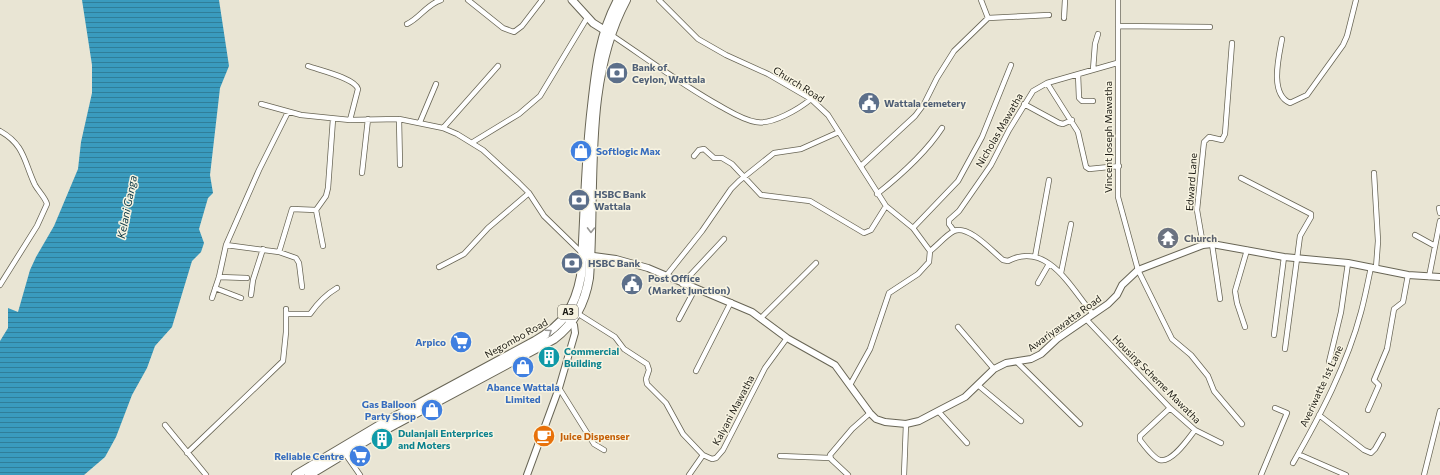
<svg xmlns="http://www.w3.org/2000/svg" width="1440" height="475" viewBox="0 0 1440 475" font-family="Commissioner,sans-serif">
  <defs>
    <pattern id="water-rules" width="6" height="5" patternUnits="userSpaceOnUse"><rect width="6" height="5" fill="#3a9bbe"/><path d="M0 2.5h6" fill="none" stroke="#307e99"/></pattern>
  </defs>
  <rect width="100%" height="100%" fill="#e9e5d4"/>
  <path fill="url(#water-rules)" d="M82 0H219L229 66 220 88 210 175 213 193 208 198 199 229 204 243 201 252 192 261 172 327 155 346 147 368 132 395 116 437 105 457 84 475H0V341L8 328V308L18 312 30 270 36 257 54 226 78 169 81 142 92 93V65Z"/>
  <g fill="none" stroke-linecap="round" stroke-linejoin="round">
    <g stroke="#686555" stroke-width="6">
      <path id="minor" d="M468 0 503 28 514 32 522 26 542 0
        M659 0 698 39 726 55 768 74 811 99 828 115 886 206 913 228 930 251
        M981 0 988 18 1049 15
        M1118 0V197L1138 270 1172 339 1191 355 1208 376 1214 391 1242 424
        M1064 18 1065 0
        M407 24C420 18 427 4 441 0
        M1118 26 1210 27
        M610 34C646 58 682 85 720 106 731 112 743 120 756 122 772 125 799 109 811 99
        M1282 39C1279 56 1269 94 1290 103L1307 95 1343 45 1347 36 1356 0
        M308 66C319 70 355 78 358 89L350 120
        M1093 70 1095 44 1098 34
        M1078 74 1079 98 1082 101H1093
        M1047 83 1078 132 1086 167 1089 169 1119 166
        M261 104 301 115 350 120 399 119 443 128 457 134 483 150 519 183 529 193 544 216 583 254
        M1024 104 1059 123 1063 124 1072 120
        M399 119 400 165
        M420 122 436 84
        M443 128 498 66
        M0 131C25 145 24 162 35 185 39 192 45 197 47 204L37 226 0 285
        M473 142 519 114 540 96 587 18
        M694 156 699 150 704 149 714 158H722L732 164 761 195 810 201 864 233 871 230 886 206
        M861 166 915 116 924 104 937 78 954 51 988 18
        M362 173 368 119
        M1374 173 1378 241 1376 268
        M1241 178 1311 214V217L1300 236 1285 349
        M877 194C901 175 925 154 942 128
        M1439 208 1440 213
        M316 210 323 246
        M913 228 958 181 982 137 1011 65
        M954 231 949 224V220L959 211 991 165 1009 130 1033 91 1047 83 1117 63
        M1415 235 1435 246
        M1212 244 1220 299
        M226 245 279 252 292 209 316 210 326 196 328 188 333 119
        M1203 245 1197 210 1204 142 1209 137 1222 140 1225 134 1232 43
        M279 252 296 258 299 263 302 287
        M1035 257 1049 180
        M439 267 464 254 488 228 529 193
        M1061 273 1071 224
        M666 276 702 231 731 189 739 181 774 153 801 149 839 132
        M219 277 247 278
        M1429 277 1440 221
        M1038 283 1049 264
        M682 284 724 239
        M215 288 241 298
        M251 295 253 280 263 249
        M212 298 219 277 226 245 259 170 288 112
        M577 313 615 337 624 349 647 364 649 370 646 379 647 384 666 403 683 434 703 455
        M286 314H310C317 304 325 295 337 288
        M761 318 816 263
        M679 319 695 289
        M1086 319 1170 408 1195 430 1221 443
        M958 327 994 369
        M1245 327 1237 303 1235 291 1247 250
        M1274 335 1284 257
        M1017 362 1080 424
        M1329 362 1341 312 1348 263
        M696 371 731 302
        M850 385 870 349 889 293 918 274 929 262 930 251C938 245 946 235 954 231 968 224 993 252 1003 260L1008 261C1048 240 1072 290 1093 314
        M979 386 1021 421
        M559 388 594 444 604 450
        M1170 408 1140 436V440C1144 445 1153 458 1160 460 1172 463 1188 439 1195 430
        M1368 410 1379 385 1374 380 1387 349 1394 309 1403 302 1408 275
        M938 411 967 443
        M1319 415 1364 450 1371 453 1375 449 1383 435
        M165 425 206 475
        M344 452 360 475
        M187 453 283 361 286 332V309
        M1298 454 1346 475
        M780 456 830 458
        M1293 463C1320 416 1347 365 1361 312 1365 297 1368 282 1371 267
        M689 475 703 455 712 459 716 458 723 450 765 368 787 338
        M848 475 831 459 830 455 852 429 870 413
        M904 475 906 424
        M1261 475 1287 413 1275 408
        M1424 475 1440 411"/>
    </g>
    <g stroke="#686555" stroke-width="8">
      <path id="tertiary" d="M586 255 616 259 648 268 752 312 787 338 835 365 870 413 876 419 885 422 906 424 919 421 938 411 965 397 994 369 1006 363 1031 359 1041 354 1057 339 1108 304 1117 295 1122 285 1138 270 1203 245 1212 244 1284 257 1348 263 1408 275 1440 277
        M527 475 559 388 575 333 574 325 568 320"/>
    </g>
    <g stroke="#686555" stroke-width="9">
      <path id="primary" d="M572 0 593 23 609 33"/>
    </g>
    <g stroke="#686555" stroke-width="10">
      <path id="trunk" d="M296 475 385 422 535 341C563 325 575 308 581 276 585 219 585 163 592 106 596 69 600 33 618 0
        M309 475 377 434 554 339C574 324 585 303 589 278 596 188 582 82 626 0"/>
    </g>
    <use href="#minor" stroke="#fff" stroke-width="4.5"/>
    <use href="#tertiary" stroke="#fff" stroke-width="6"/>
    <use href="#primary" stroke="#fff" stroke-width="7"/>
    <use href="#trunk" stroke="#fff" stroke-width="8"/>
  </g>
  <defs><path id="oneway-chevron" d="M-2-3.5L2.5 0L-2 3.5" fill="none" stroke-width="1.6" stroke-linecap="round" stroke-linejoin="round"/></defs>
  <g stroke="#999895">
    <use href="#oneway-chevron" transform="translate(591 230) rotate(91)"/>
    <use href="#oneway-chevron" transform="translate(549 332) rotate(-35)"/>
  </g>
  <defs>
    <g id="bank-disc" transform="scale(1.15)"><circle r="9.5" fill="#5c6f8a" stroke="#f7f3e1"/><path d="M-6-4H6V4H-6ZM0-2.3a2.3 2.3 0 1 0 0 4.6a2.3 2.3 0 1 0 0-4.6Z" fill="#fff"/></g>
    <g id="civic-disc" transform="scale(1.15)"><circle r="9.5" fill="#5c6f8a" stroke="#f7f3e1"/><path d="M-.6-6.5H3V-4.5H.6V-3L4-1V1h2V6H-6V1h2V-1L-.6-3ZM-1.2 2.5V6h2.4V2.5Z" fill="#fff"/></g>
    <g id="shop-disc" transform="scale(1.15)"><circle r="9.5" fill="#3f7fe0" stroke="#f7f3e1"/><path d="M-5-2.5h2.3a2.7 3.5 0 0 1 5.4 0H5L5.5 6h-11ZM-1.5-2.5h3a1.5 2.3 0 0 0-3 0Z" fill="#fff"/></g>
    <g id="temple-disc" transform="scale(1.15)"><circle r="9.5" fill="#6b7280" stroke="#f7f3e1"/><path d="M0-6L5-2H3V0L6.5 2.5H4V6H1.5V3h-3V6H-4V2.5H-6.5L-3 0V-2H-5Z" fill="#fff"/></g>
    <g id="supermarket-disc" transform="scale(1.15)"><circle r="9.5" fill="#3f7fe0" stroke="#f7f3e1"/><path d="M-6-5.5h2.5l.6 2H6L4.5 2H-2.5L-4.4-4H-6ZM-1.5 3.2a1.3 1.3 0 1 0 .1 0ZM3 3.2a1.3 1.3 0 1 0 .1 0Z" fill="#fff"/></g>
    <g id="building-disc" transform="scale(1.15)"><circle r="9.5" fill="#0f9aa8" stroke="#f7f3e1"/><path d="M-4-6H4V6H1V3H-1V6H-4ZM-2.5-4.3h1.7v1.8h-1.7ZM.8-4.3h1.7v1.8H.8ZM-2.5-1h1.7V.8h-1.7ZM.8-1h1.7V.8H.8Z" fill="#fff"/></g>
    <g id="cafe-disc" transform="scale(1.15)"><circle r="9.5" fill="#e8710a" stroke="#f7f3e1"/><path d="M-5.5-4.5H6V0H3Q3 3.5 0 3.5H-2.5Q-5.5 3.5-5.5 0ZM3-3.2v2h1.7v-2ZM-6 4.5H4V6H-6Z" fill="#fff"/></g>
  </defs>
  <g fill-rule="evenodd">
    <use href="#bank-disc" x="617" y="73"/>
    <use href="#civic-disc" x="869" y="103"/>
    <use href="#shop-disc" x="581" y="151"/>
    <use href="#bank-disc" x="579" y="200"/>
    <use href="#temple-disc" x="1168" y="238"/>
    <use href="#bank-disc" x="572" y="263"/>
    <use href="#civic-disc" x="632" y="284"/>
    <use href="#supermarket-disc" x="461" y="342"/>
    <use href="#building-disc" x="549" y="357"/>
    <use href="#shop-disc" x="523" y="367"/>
    <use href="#shop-disc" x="432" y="410"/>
    <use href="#cafe-disc" x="544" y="436"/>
    <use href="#building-disc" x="382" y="439"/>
    <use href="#supermarket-disc" x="360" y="456"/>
  </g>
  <g text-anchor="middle" stroke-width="3" stroke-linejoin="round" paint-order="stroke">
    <rect fill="#f7f3e1" stroke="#5e5c52" stroke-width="1" x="558" y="305" width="20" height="14" rx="3"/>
    <g font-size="9" font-weight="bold" fill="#1c1b14">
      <text x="568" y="315">A3</text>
    </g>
    <g font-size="10" font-weight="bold" fill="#4e5e75" stroke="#f7f3e1" text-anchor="start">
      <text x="632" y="71">Bank of<tspan x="632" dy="12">Ceylon, Wattala</tspan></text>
      <text x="884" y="107">Wattala cemetery</text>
      <text x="594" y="198">HSBC Bank<tspan x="594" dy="12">Wattala</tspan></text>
      <text x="588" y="267">HSBC Bank</text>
      <text x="648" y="282">Post Office<tspan x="648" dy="12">(Market Junction)</tspan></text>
    </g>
    <g font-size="10" fill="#1c1b14" stroke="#f7f3e1">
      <text transform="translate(799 84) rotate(32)" y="4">Church Road</text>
      <text transform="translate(999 130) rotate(-60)" y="4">Nicholas Mawatha</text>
      <text transform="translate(1108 137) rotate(-90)" y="4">Vincent Joseph Mawatha</text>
      <text transform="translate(1191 182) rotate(-86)" y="4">Edward Lane</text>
      <text transform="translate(1064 323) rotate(-36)" y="4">Awariyawatta Road</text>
      <text transform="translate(516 338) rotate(-29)" y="4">Negombo Road</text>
      <text transform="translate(1157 379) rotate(45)" y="4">Housing Scheme Mawatha</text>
      <text transform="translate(1321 386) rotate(-65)" y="4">Averiwatte 1st Lane</text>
      <text transform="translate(733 410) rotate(-62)" y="4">Kalyani Mawatha</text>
    </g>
    <g font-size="10" font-weight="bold" fill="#366cbe" stroke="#f7f3e1" text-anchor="end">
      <text x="596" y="155" text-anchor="start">Softlogic Max</text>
      <text x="446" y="346">Arpico</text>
      <text x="523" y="391" text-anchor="middle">Abance Wattala<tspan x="523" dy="12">Limited</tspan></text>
      <text x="416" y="408">Gas Balloon<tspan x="416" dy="12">Party Shop</tspan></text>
      <text x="344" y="460">Reliable Centre</text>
    </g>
    <g font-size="10" font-weight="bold" fill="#5b616d" stroke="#f7f3e1" text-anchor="start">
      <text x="1184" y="242">Church</text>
    </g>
    <g font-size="10" font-weight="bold" fill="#0d838f" stroke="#f7f3e1" text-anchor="start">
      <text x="564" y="355">Commercial<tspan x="564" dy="12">Building</tspan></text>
      <text x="398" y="437">Dulanjali Enterprices<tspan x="398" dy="12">and Moters</tspan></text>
    </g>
    <g font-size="10" font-weight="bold" fill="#c56008" stroke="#f7f3e1" text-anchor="start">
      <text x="560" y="440">Juice Dispenser</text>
    </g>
    <g font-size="11" font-style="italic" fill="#0c3846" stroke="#f7f3e1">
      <text transform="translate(127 207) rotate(-79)" y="4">Kelani Ganga</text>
    </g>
  </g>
</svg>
